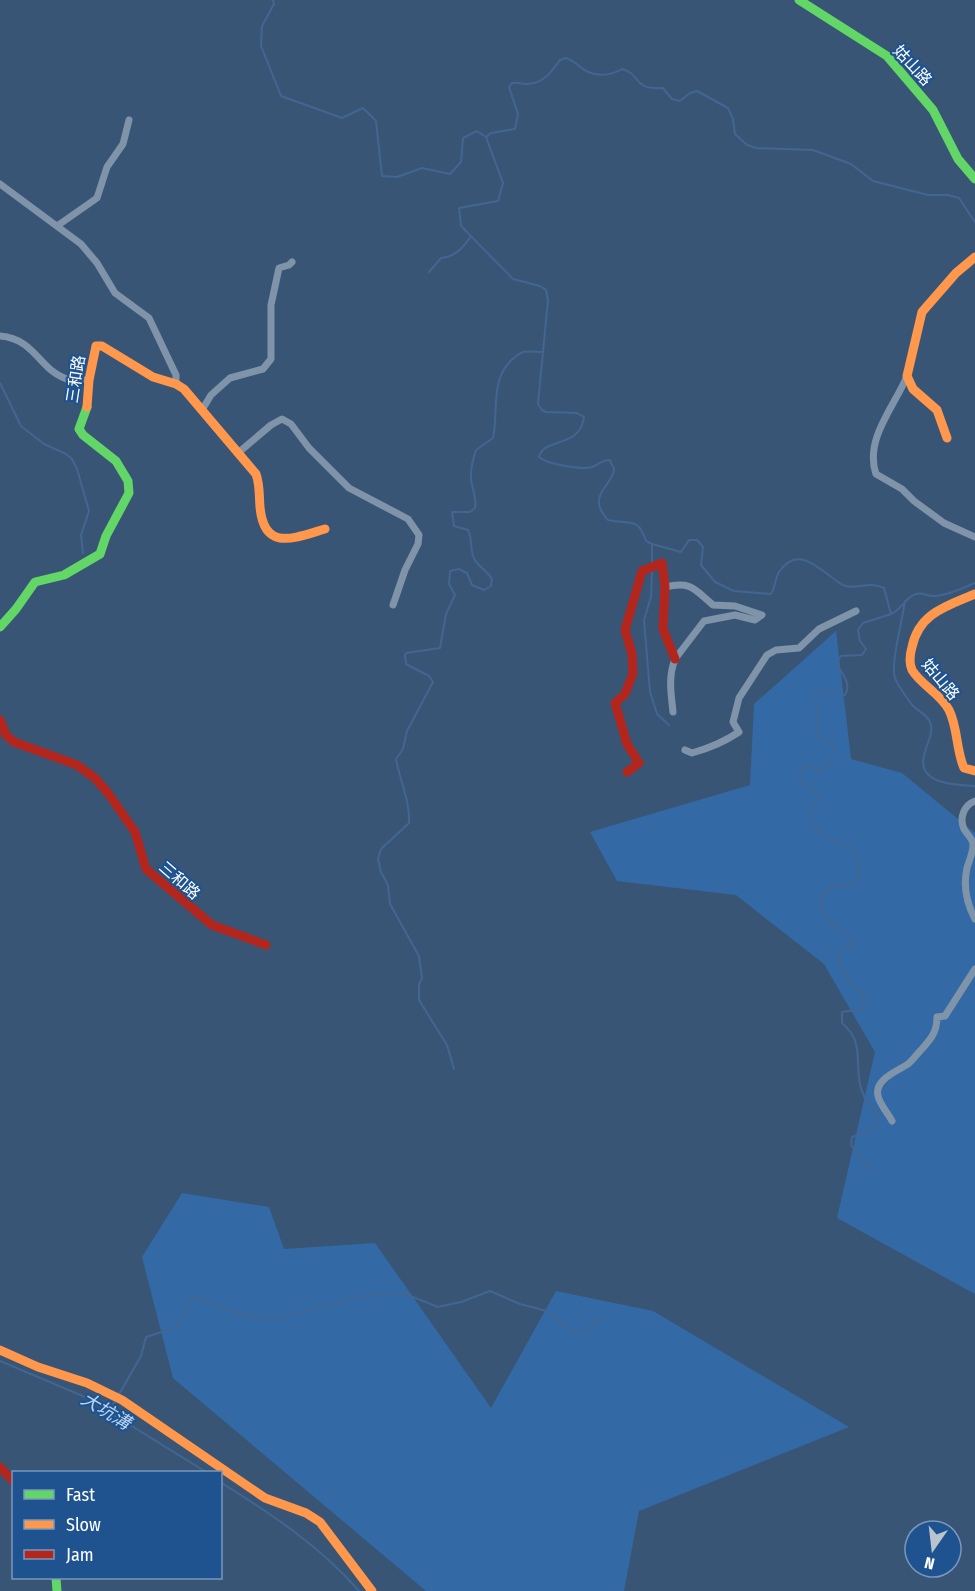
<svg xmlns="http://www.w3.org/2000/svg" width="975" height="1591" viewBox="0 0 975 1591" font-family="'Fira Sans Condensed','Noto Sans TC',sans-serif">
  <rect width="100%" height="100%" fill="#395576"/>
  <path fill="#336aa6" d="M836 631 851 759 902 773 975 833V1294L837 1218 875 1052 824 964 736 895 617 881 590 832 750 785 754 704Z
    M182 1193 269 1207 284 1249 375 1243 491 1408 556 1291 653 1311 849 1427 639 1511 624 1591H426L173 1378 142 1257Z"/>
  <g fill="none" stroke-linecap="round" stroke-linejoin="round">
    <path stroke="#426691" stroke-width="2" d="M273 0 274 4 262 26 261 46 281 96 342 118 363 108 376 121 382 176 397 177 422 168 450 174 461 162 463 138 477 131 486 137 503 183 498 201 459 208 461 226 513 279 540 286 546 290 548 300 538 404 542 410 546 412 577 413 584 417C580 449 544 437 539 457 547 464 580 470 592 467 599 465 601 460 610 460 610 461 613 467 614 468 615 485 584 494 608 520 630 525 638 516 646 541L652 544 681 552 689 540H697L703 547 701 565 715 582 734 591 771 594C775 588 775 579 779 572 800 541 824 575 843 585 855 591 868 580 884 588L891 614 863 623 858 630 860 641 866 649 862 655 841 656 836 663C842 673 852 684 845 695L821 691 817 694 815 698 818 715 816 729 819 736 833 745C835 756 828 763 822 772L808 765 803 768 799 778 802 783 819 795 818 798 810 808C811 838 833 838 854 849 858 860 860 870 857 882L830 887 824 894 820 909 828 921 854 939 852 946 841 951 838 957 846 976 862 993 865 1003 861 1009 842 1012V1023C864 1042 855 1059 860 1084 862 1096 870 1107 878 1116L875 1129 852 1137 851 1145 866 1162 870 1172
      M486 137 491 133 515 129 518 114 509 87 512 83C518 82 523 84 528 84 544 83 551 72 560 60L566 58C575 61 580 68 588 72 599 77 612 75 622 69 642 74 631 90 663 88L672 99 680 101 690 93 697 91 728 108 733 119 735 134 747 145 756 148 813 150 851 164 873 181 928 195H948L959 198 975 222
      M429 272 441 258C455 257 463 248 471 236
      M0 383 21 426 44 444 66 454 72 459 77 469 89 511 81 535 83 553
      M652 544V565
      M652 570 651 597 644 620 650 692 657 714 669 725
      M905 601C903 617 890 666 895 678 898 686 905 695 910 702 915 711 929 714 931 725 933 735 927 743 925 752 914 784 954 785 975 786
      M891 614C902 610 905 597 916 594 923 592 928 597 935 596 944 596 966 587 975 583
      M454 1069 447 1045 419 1000V984L422 978 419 956 390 904 388 885 381 872 378 859 381 849 409 823C410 799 400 782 396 759L403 749 407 731 433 682 429 676 406 664 405 655 406 653 440 648 446 614 455 595 449 584 450 571 459 569 467 573 472 585 484 590 491 586 492 579C487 571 479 567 475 560 469 550 473 540 468 530L454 526 452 512H470L475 508C477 498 472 489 471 479 470 469 473 459 476 450L493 438C499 410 489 377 515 357 516 356 521 353 523 352 528 351 536 352 542 352
      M0 1361 85 1397 206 1472
      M118 1396 141 1356 146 1337 177 1327 193 1297C219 1306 249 1320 277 1318L372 1294 403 1293 438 1307 461 1302 490 1291 520 1304 547 1311 564 1326 583 1335 603 1316
      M109 1411 115 1401
      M220 1482C270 1513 320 1546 359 1591"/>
    <path stroke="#8094a9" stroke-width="7" d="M0 184 81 244 97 263 115 293 149 318 176 375V384
      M57 226 97 198 107 167 123 144 129 120
      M0 336C37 339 39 372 70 380 76 381 83 380 89 380
      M907 376C895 406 864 439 876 474L902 489 914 501 944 523 975 537
      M202 410 211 395 230 378 263 369 271 359V305L279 268 289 265 292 262
      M238 453 271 425 282 419 291 424 309 448 349 488 408 519 419 535 418 544 405 570 393 605
      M665 587C692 581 694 589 713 605L735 606 762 615 755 620 735 615 704 621 675 659C668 677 671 693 673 712
      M685 750 692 753C710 748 724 742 739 732L733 722 739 698 767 655 776 650 799 648 819 629 856 611
      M975 801C964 805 959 818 964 829 967 835 973 838 973 845 973 853 969 861 967 868 963 886 967 904 975 919
      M892 1121C888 1113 880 1105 878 1096 874 1079 898 1071 908 1064 913 1060 917 1054 921 1050 931 1039 937 1032 937 1017L945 1016 975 969"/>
    <path stroke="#63d668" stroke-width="9" d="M799 0 887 56 933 110 958 159 975 179
      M0 627 16 609 35 582 64 575 100 554 106 536 129 493 128 481 116 461 83 435 79 429 87 407
      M56 1578 57 1591"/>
    <path stroke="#ff974d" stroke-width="9" d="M87 407 89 380 96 346H102L153 377 176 384 184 389 256 474C260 485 259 496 260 507 264 552 294 538 325 529
      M947 438 937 410 913 389 907 376 922 312 956 273 975 257
      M975 594C947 606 919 613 912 647 910 654 909 663 912 670 921 685 941 694 949 710 958 728 956 750 964 768L975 771
      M0 1350 38 1367 87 1383 122 1400 265 1498 306 1513 320 1522 372 1591"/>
    <path stroke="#b3261e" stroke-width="9" d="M0 720 6 735 14 742 77 765 95 778 108 793 135 832 146 869 212 925 266 945
      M627 772 639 763 627 744 615 703 625 694 633 673 632 654 625 630 642 571 662 563 665 587 663 629 675 659
      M0 1467 14 1482"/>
  </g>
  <g text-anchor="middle" stroke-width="4.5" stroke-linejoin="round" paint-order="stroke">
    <g font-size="16" fill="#fff" stroke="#1f5390">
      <text transform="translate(913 65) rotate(47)" y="6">姑山路</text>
      <text transform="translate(75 379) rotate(-81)" y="6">三和路</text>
      <text transform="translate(941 679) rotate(50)" y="6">姑山路</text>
      <text transform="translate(180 880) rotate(41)" y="6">三和路</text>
    </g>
    <g font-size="18" font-style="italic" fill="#bbd6f4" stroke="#1f5390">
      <text transform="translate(106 1411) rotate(31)" y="6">大坑溝</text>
    </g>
  </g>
  <rect x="12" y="1471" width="210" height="108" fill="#1f5390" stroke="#7998bc" stroke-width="1.5"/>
  <rect x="24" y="1490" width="30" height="9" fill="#63d668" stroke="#7998bc" stroke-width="1.5"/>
  <text x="66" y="1501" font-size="18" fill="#ffffff">Fast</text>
  <rect x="24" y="1520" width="30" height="9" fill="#ff974d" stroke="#7998bc" stroke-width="1.5"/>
  <text x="66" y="1531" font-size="18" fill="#ffffff">Slow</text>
  <rect x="24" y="1550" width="30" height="9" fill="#b3261e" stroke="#7998bc" stroke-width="1.5"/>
  <text x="66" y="1561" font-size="18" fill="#ffffff">Jam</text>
  <g transform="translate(933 1549) rotate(194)"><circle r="28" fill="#1f5390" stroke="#7998bc" stroke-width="1.5"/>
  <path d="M0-4.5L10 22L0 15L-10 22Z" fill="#bac4cf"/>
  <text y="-9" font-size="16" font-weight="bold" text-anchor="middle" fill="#ffffff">N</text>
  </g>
</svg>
